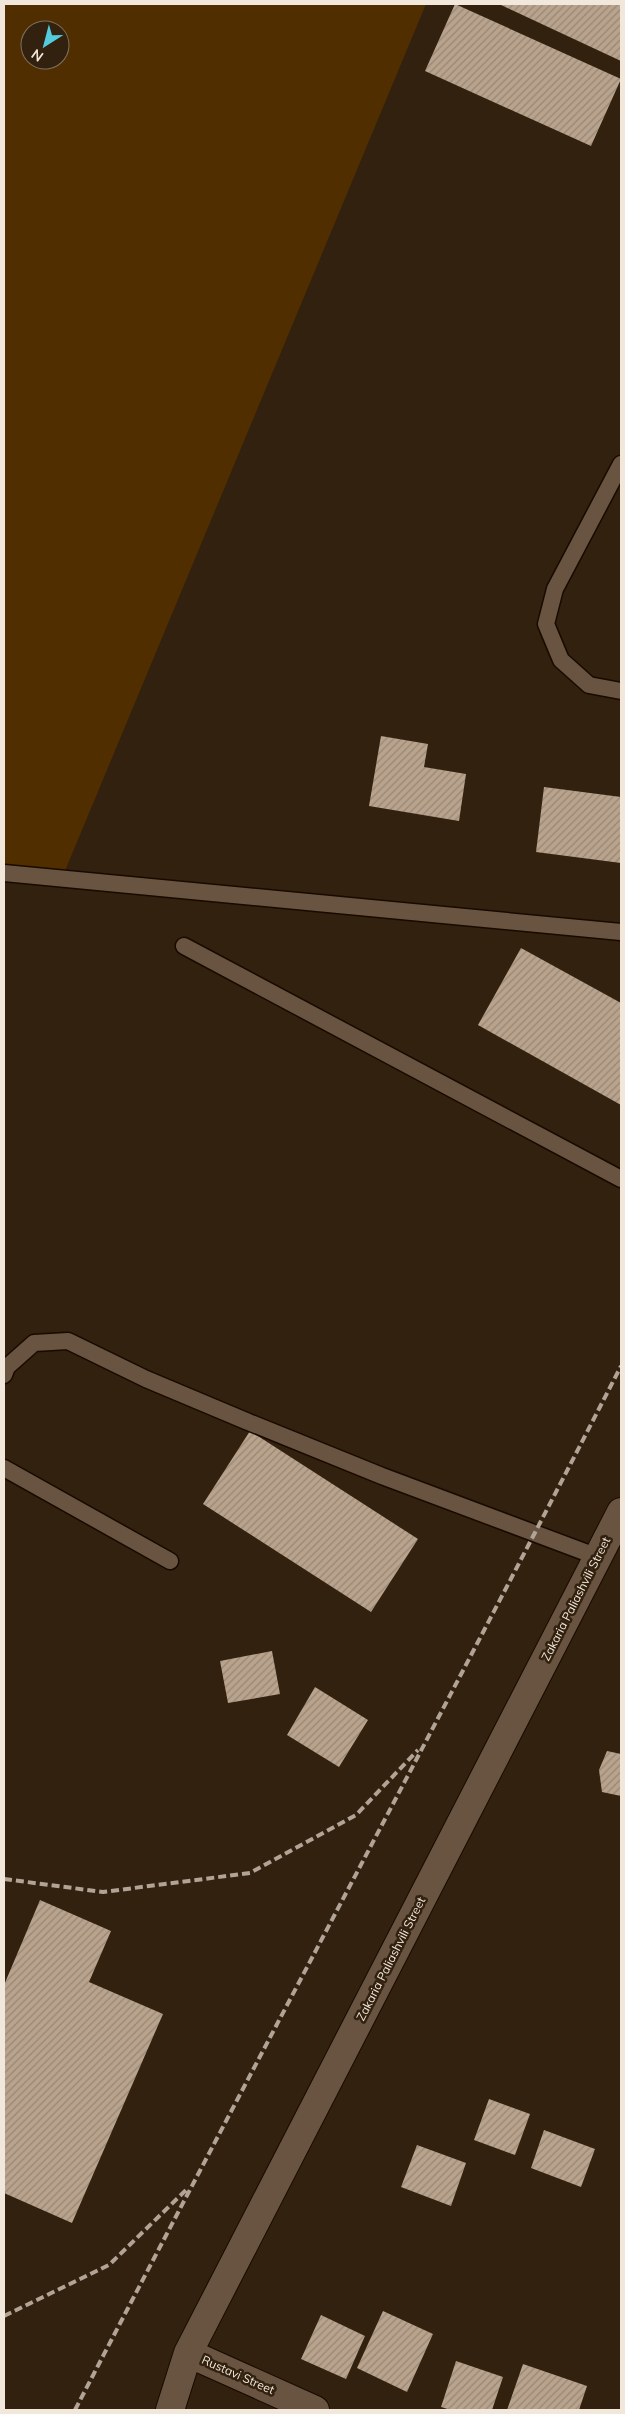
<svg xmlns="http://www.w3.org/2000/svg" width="625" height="2414" viewBox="0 0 625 2414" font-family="Mulish,sans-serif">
  <defs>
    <pattern id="building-hatch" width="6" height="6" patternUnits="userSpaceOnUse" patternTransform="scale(1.25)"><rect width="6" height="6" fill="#b9a38d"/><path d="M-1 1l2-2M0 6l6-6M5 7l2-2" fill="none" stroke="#978776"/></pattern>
  </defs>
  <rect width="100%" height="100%" fill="#32210e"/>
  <path fill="#502e00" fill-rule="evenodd" d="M4 4H426L62 878 4 873ZM30 30H60V60H30Z"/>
  <path fill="url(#building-hatch)" d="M455 4 621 79 591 146 425 71Z
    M499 4H621V61Z
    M381 736 428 744 424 767 466 774 459 821 369 806Z
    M544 787 621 797V863L536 852Z
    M521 948 621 1003V1105L478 1025Z
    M250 1431 418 1539 371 1612 203 1504Z
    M272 1651 280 1694 228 1703 220 1661Z
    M315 1687 368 1720 339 1767 287 1735Z
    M607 1751 621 1754V1796L602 1792 599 1770Z
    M40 1900 111 1931 89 1982 163 2014 72 2223 4 2193V1985Z
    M489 2099 530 2114 515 2155 474 2140Z
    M544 2130 595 2149 581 2187 531 2168Z
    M417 2145 466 2163 451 2206 401 2187Z
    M383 2311 433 2334 407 2392 357 2368Z
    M321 2315 365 2336 346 2379 301 2359Z
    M456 2361 503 2377 492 2410H451L441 2407Z
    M523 2364 587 2386 579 2410H507Z"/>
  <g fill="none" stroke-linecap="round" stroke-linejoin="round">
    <g stroke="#190a00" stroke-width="19">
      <path id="lane" d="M621 464 555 589 546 624 561 660 589 685 621 691
        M4 873 621 932
        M184 946 621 1179
        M4 1375 7 1367 34 1343 68 1341 146 1379 246 1421 382 1476 598 1557
        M4 1468 170 1561"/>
    </g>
    <g stroke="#190a00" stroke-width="30">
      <path id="street" d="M188 2353 315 2410
        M170 2410 188 2353 621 1512"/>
    </g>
    <use href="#lane" stroke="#685440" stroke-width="16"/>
    <use href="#street" stroke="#685440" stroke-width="28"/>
    <path stroke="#b1a395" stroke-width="4" stroke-dasharray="8 4" stroke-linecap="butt" d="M4 1879 103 1892 250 1873 356 1815 418 1750
      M4 2316 109 2265 186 2190
      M75 2410C256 2061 442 1715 621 1366"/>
  </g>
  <g text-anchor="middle" stroke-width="5" stroke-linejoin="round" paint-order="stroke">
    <g font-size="12" fill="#f2e7db" stroke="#32210e">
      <text transform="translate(576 1599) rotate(-63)" y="4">Zakaria Paliashvili Street</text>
      <text transform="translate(391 1959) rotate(-63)" y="4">Zakaria Paliashvili Street</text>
      <text transform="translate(238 2375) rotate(24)" y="4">Rustavi Street</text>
    </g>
  </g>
  <rect width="625" height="2414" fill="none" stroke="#f2e7db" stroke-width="10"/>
  <g transform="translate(45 45) rotate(216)"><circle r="24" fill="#32210e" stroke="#7f7060"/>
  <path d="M0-4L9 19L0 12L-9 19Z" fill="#54cadd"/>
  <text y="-8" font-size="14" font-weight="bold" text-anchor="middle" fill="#f2e7db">N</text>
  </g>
</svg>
